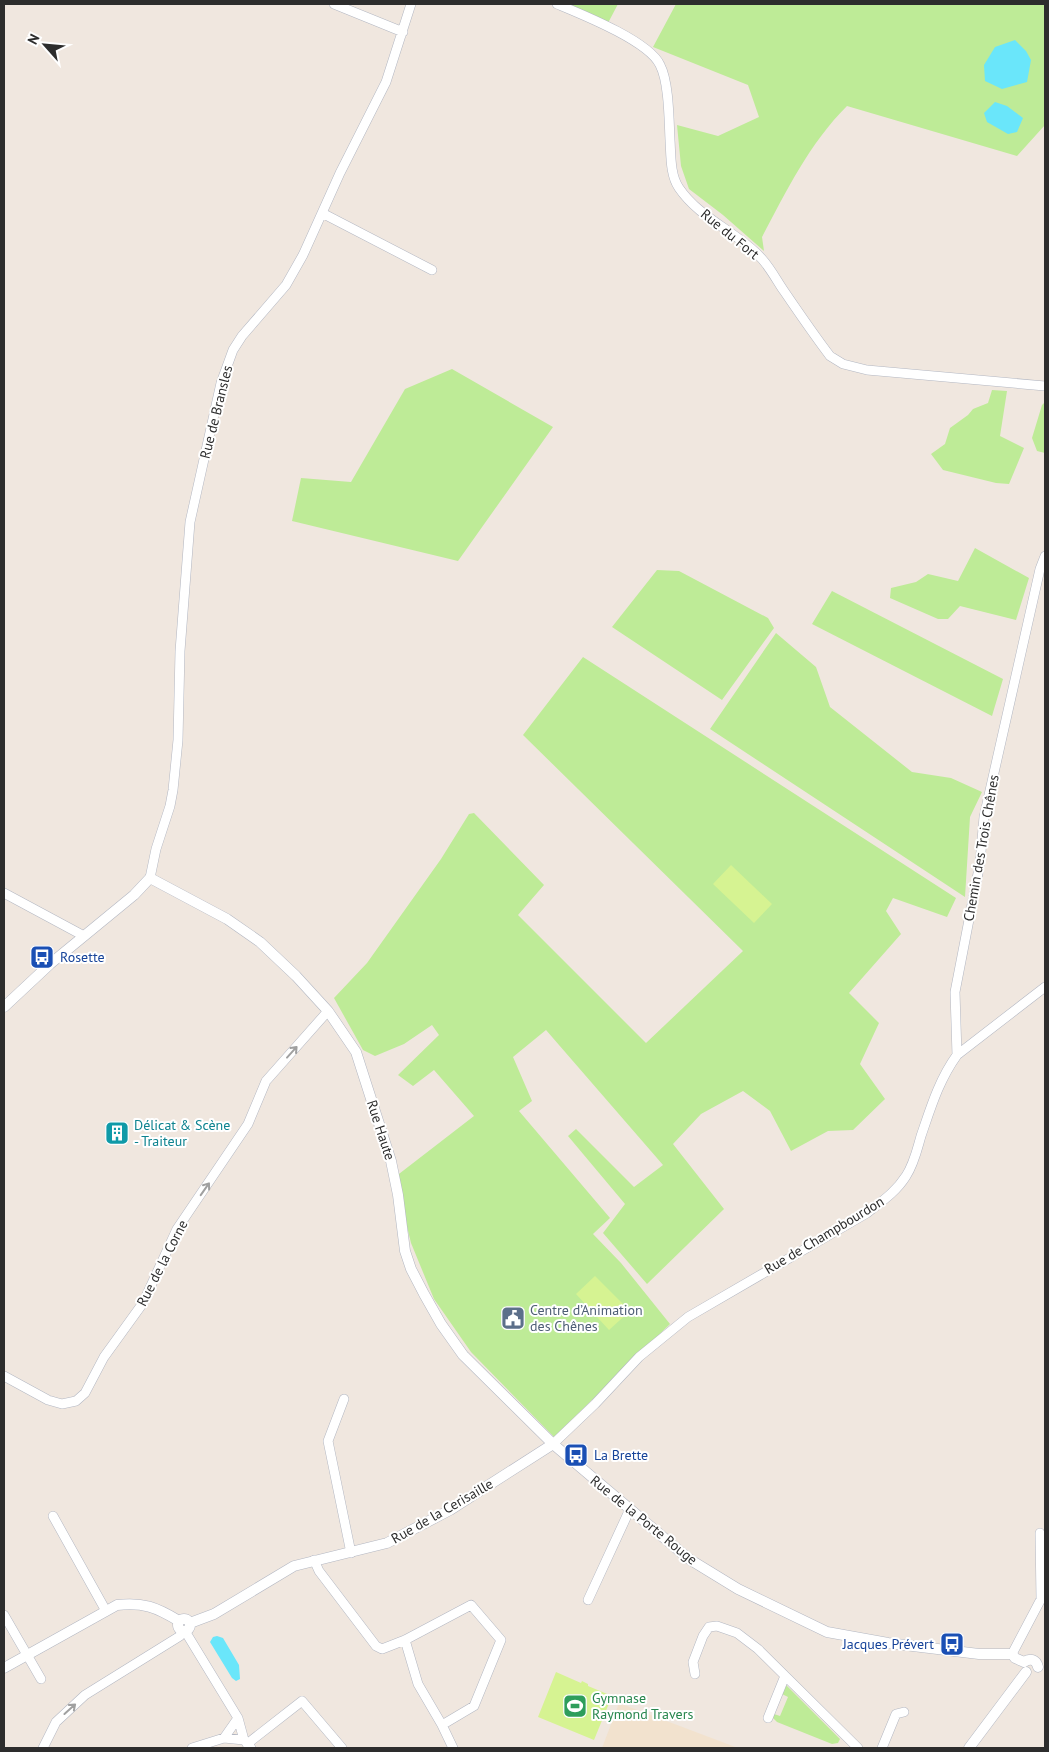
<svg xmlns="http://www.w3.org/2000/svg" width="1049" height="1752" viewBox="0 0 1049 1752" font-family="'PT Sans',sans-serif">
  <rect width="100%" height="100%" fill="#f0e7df"/>
  <path fill="#f2e2ce" d="M619 1703 738 1748H602Z"/>
  <path fill="#beeb97" d="M566 4H618L608 23Z
    M676 4H1045V125L1017 156 847 106C809 144 787 190 762 237L764 251 723 215 689 189 681 166 677 125 718 136 759 117 748 85 653 47Z
    M452 369 553 427 458 561 292 521 301 478 351 482 405 389Z
    M992 390 1007 391 1000 436 1024 448 1009 484 996 483 943 470 931 454 945 444 950 428 968 415 973 409 988 403Z
    M1045 402V453L1037 451 1032 438 1042 405Z
    M975 548 1029 578 1016 620 960 606 948 619H938L890 598 891 588 916 582 928 574 958 581Z
    M657 570 679 571 768 618 774 628 722 700 612 627Z
    M832 591 1003 679 992 716 812 624Z
    M776 633 816 667 830 707 912 772 951 778 982 792 970 817 965 897 710 729Z
    M583 657 956 898 947 917 893 898 886 911 901 934 849 993 879 1023 860 1064 885 1099 853 1130 828 1131 791 1151 770 1111 743 1091 701 1114 673 1144 724 1209 647 1284 603 1233 625 1204 568 1136 576 1129 634 1187 663 1165 546 1030 513 1057 532 1101 519 1111 610 1218 593 1234 621 1263 670 1324 554 1437 471 1352 434 1299 411 1243 395 1177 474 1116 434 1070 413 1086 398 1075 439 1035 432 1025 404 1044 375 1056 363 1050 334 998 367 963 441 859 469 814 474 813 544 885 518 915 646 1043 743 951 523 735Z
    M786 1685 840 1739 838 1743 832 1744 777 1722 773 1718 774 1714 780 1716 788 1697 782 1694Z"/>
  <path fill="#d6f392" d="M731 865 772 904 754 923 713 884Z
    M595 1276 630 1311 609 1330 576 1294Z
    M556 1672 581 1683 582 1681 588 1684V1686L612 1696 594 1740 538 1717Z"/>
  <path fill="#6ae6fa" d="M1015 40 1026 51 1031 60 1027 82 1002 89 985 81 984 65 995 47Z
    M995 102 1007 106 1023 118 1017 132 1008 134 987 122 984 113Z
    M217 1636 223 1638 239 1665 240 1679 236 1681 232 1678 210 1642 213 1637Z"/>
  <g fill="none" stroke-linecap="round" stroke-linejoin="round">
    <g stroke="#b3b7c2" stroke-width="10">
      <path id="minor" d="M334 4 403 32
        M557 4C581 14 649 41 660 65 669 82 669 120 670 140 671 155 670 175 679 188 700 219 738 232 762 259 771 269 777 281 784 291 799 313 814 335 830 356L843 364 867 370 1045 386
        M322 213 432 270
        M150 878 156 849 170 806 173 790 178 740 180 651 190 522 221 383 233 350 242 336 286 285 303 255 340 173 386 82 411 4
        M4 893 84 936
        M957 1055 955 992 980 863 984 817 1040 569 1045 556
        M4 1376 48 1400 62 1404 76 1401 85 1393 104 1357 143 1303 177 1229 248 1124 266 1081 328 1011
        M344 1399 328 1441 351 1553
        M553 1444 595 1404 639 1357 688 1317 867 1213C881 1202 896 1192 906 1176 914 1164 917 1150 921 1136 931 1107 939 1080 957 1055L1045 987
        M53 1516 106 1611
        M314 1560 319 1571 376 1646 382 1649 405 1640 471 1605 501 1640 474 1706 442 1725
        M588 1600 630 1509
        M4 1615 41 1679
        M185 1631 238 1718 244 1740 251 1748
        M405 1640 418 1684 442 1725 453 1748
        M1012 1654 1041 1599 1040 1533
        M695 1674 693 1662 703 1636 709 1627 717 1626 737 1633 758 1649 858 1748
        M768 1718 785 1676
        M224 1738 238 1718
        M247 1744 302 1701 342 1748
        M43 1748 56 1722 85 1695 180 1636 183 1631
        M192 1748 224 1738 244 1740
        M882 1748 896 1714 904 1712"/>
    </g>
    <g stroke="#b3b7c2" stroke-width="11">
      <path id="tertiary" d="M4 1007 50 964 134 895 150 878 227 919 260 942 296 976 328 1011 356 1052 391 1161 398 1195 405 1251 411 1269 424 1294 441 1324 463 1355 553 1444 689 1559 738 1589 827 1632 888 1643 979 1654H1012L1015 1658 1024 1662
        M178 1625a6 6 0 1 1 12 0a6 6 0 1 1-12 0Z
        M190 1623 214 1614 294 1566 387 1543 450 1510 553 1444
        M1024 1662C1030 1658 1036 1659 1038 1667
        M4 1668 117 1605C143 1602 156 1607 179 1621
        M969 1748 1026 1672"/>
    </g>
    <use href="#minor" stroke="#fff" stroke-width="9"/>
    <use href="#tertiary" stroke="#fff" stroke-width="10"/>
  </g>
  <defs><path id="oneway-shaft" d="M-6 0H5M1.5-3L5.5 0L1.5 3" fill="none" stroke-width="1.6" stroke-linecap="round" stroke-linejoin="round" transform="scale(1.25)"/></defs>
  <g stroke="#a0a0a0">
    <use href="#oneway-shaft" transform="translate(292 1052) rotate(-48)"/>
    <use href="#oneway-shaft" transform="translate(205 1189) rotate(-55)"/>
    <use href="#oneway-shaft" transform="translate(70 1709) rotate(-42)"/>
  </g>
  <defs>
    <g id="bus-square" transform="scale(1.25)"><rect x="-9" y="-9" width="18" height="18" rx="4" fill="#1a4fb4" stroke="#fff"/><path d="M-5-6H5V4H4V6H2V4H-2V6H-4V4H-5ZM-3.5-4V0h7V-4ZM-3.5 1.2v1.5H-2V1.2ZM2 1.2v1.5H3.5V1.2Z" fill="#fff"/></g>
    <g id="building-square" transform="scale(1.25)"><rect x="-9" y="-9" width="18" height="18" rx="4" fill="#0f9aa8" stroke="#fff"/><path d="M-4-6H4V6H1V3H-1V6H-4ZM-2.5-4.3h1.7v1.8h-1.7ZM.8-4.3h1.7v1.8H.8ZM-2.5-1h1.7V.8h-1.7ZM.8-1h1.7V.8H.8Z" fill="#fff"/></g>
    <g id="civic-square" transform="scale(1.25)"><rect x="-9" y="-9" width="18" height="18" rx="4" fill="#5c6f8a" stroke="#fff"/><path d="M-.6-6.5H3V-4.5H.6V-3L4-1V1h2V6H-6V1h2V-1L-.6-3ZM-1.2 2.5V6h2.4V2.5Z" fill="#fff"/></g>
    <g id="stadium-square" transform="scale(1.25)"><rect x="-9" y="-9" width="18" height="18" rx="4" fill="#2e9e5b" stroke="#fff"/><path d="M0-5a6.5 5 0 1 0 0 10a6.5 5 0 1 0 0-10ZM-3.5-1.8h7v3.6h-7Z" fill="#fff"/></g>
  </defs>
  <g fill-rule="evenodd">
    <use href="#bus-square" x="42" y="957"/>
    <use href="#building-square" x="117" y="1133"/>
    <use href="#civic-square" x="513" y="1318"/>
    <use href="#bus-square" x="576" y="1455"/>
    <use href="#bus-square" x="952" y="1644"/>
    <use href="#stadium-square" x="575" y="1706"/>
  </g>
  <g text-anchor="middle" stroke-width="4" stroke-linejoin="round" paint-order="stroke">
    <g font-size="14" fill="#2d2d2d" stroke="#fff">
      <text transform="translate(730 234) rotate(39)" y="5">Rue du Fort</text>
      <text transform="translate(216 412) rotate(-76)" y="5">Rue de Bransles</text>
      <text transform="translate(981 848) rotate(-80)" y="5">Chemin des Trois Chênes</text>
      <text transform="translate(381 1130) rotate(72)" y="5">Rue Haute</text>
      <text transform="translate(824 1235) rotate(-31)" y="5">Rue de Champbourdon</text>
      <text transform="translate(162 1263) rotate(-63)" y="5">Rue de la Corne</text>
      <text transform="translate(442 1511) rotate(-30)" y="5">Rue de la Cerisaille</text>
      <text transform="translate(644 1520) rotate(39)" y="5">Rue de la Porte Rouge</text>
    </g>
    <g font-size="14" fill="#164399" stroke="#fff" text-anchor="start">
      <text x="60" y="962">Rosette</text>
      <text x="594" y="1460">La Brette</text>
      <text x="934" y="1649" text-anchor="end">Jacques Prévert</text>
    </g>
    <g font-size="14" fill="#0d838f" stroke="#fff" text-anchor="start">
      <text x="134" y="1130">Délicat &amp; Scène<tspan x="134" dy="16">- Traiteur</tspan></text>
    </g>
    <g font-size="14" fill="#4e5e75" stroke="#fff" text-anchor="start">
      <text x="530" y="1315">Centre d’Animation<tspan x="530" dy="16">des Chênes</tspan></text>
    </g>
    <g font-size="14" fill="#27864d" stroke="#fff" text-anchor="start">
      <text x="592" y="1703">Gymnase<tspan x="592" dy="16">Raymond Travers</tspan></text>
    </g>
  </g>
  <rect width="1049" height="1752" fill="none" stroke="#2d2d2d" stroke-width="10"/>
  <g transform="translate(45 45) rotate(297)" stroke="#ffffff" stroke-width="4" paint-order="stroke">
  <path d="M0-4L9 19L0 12L-9 19Z" fill="#2d2d2d"/>
  <text y="-8" font-size="14" font-weight="bold" text-anchor="middle" fill="#2d2d2d">N</text>
  </g>
</svg>
